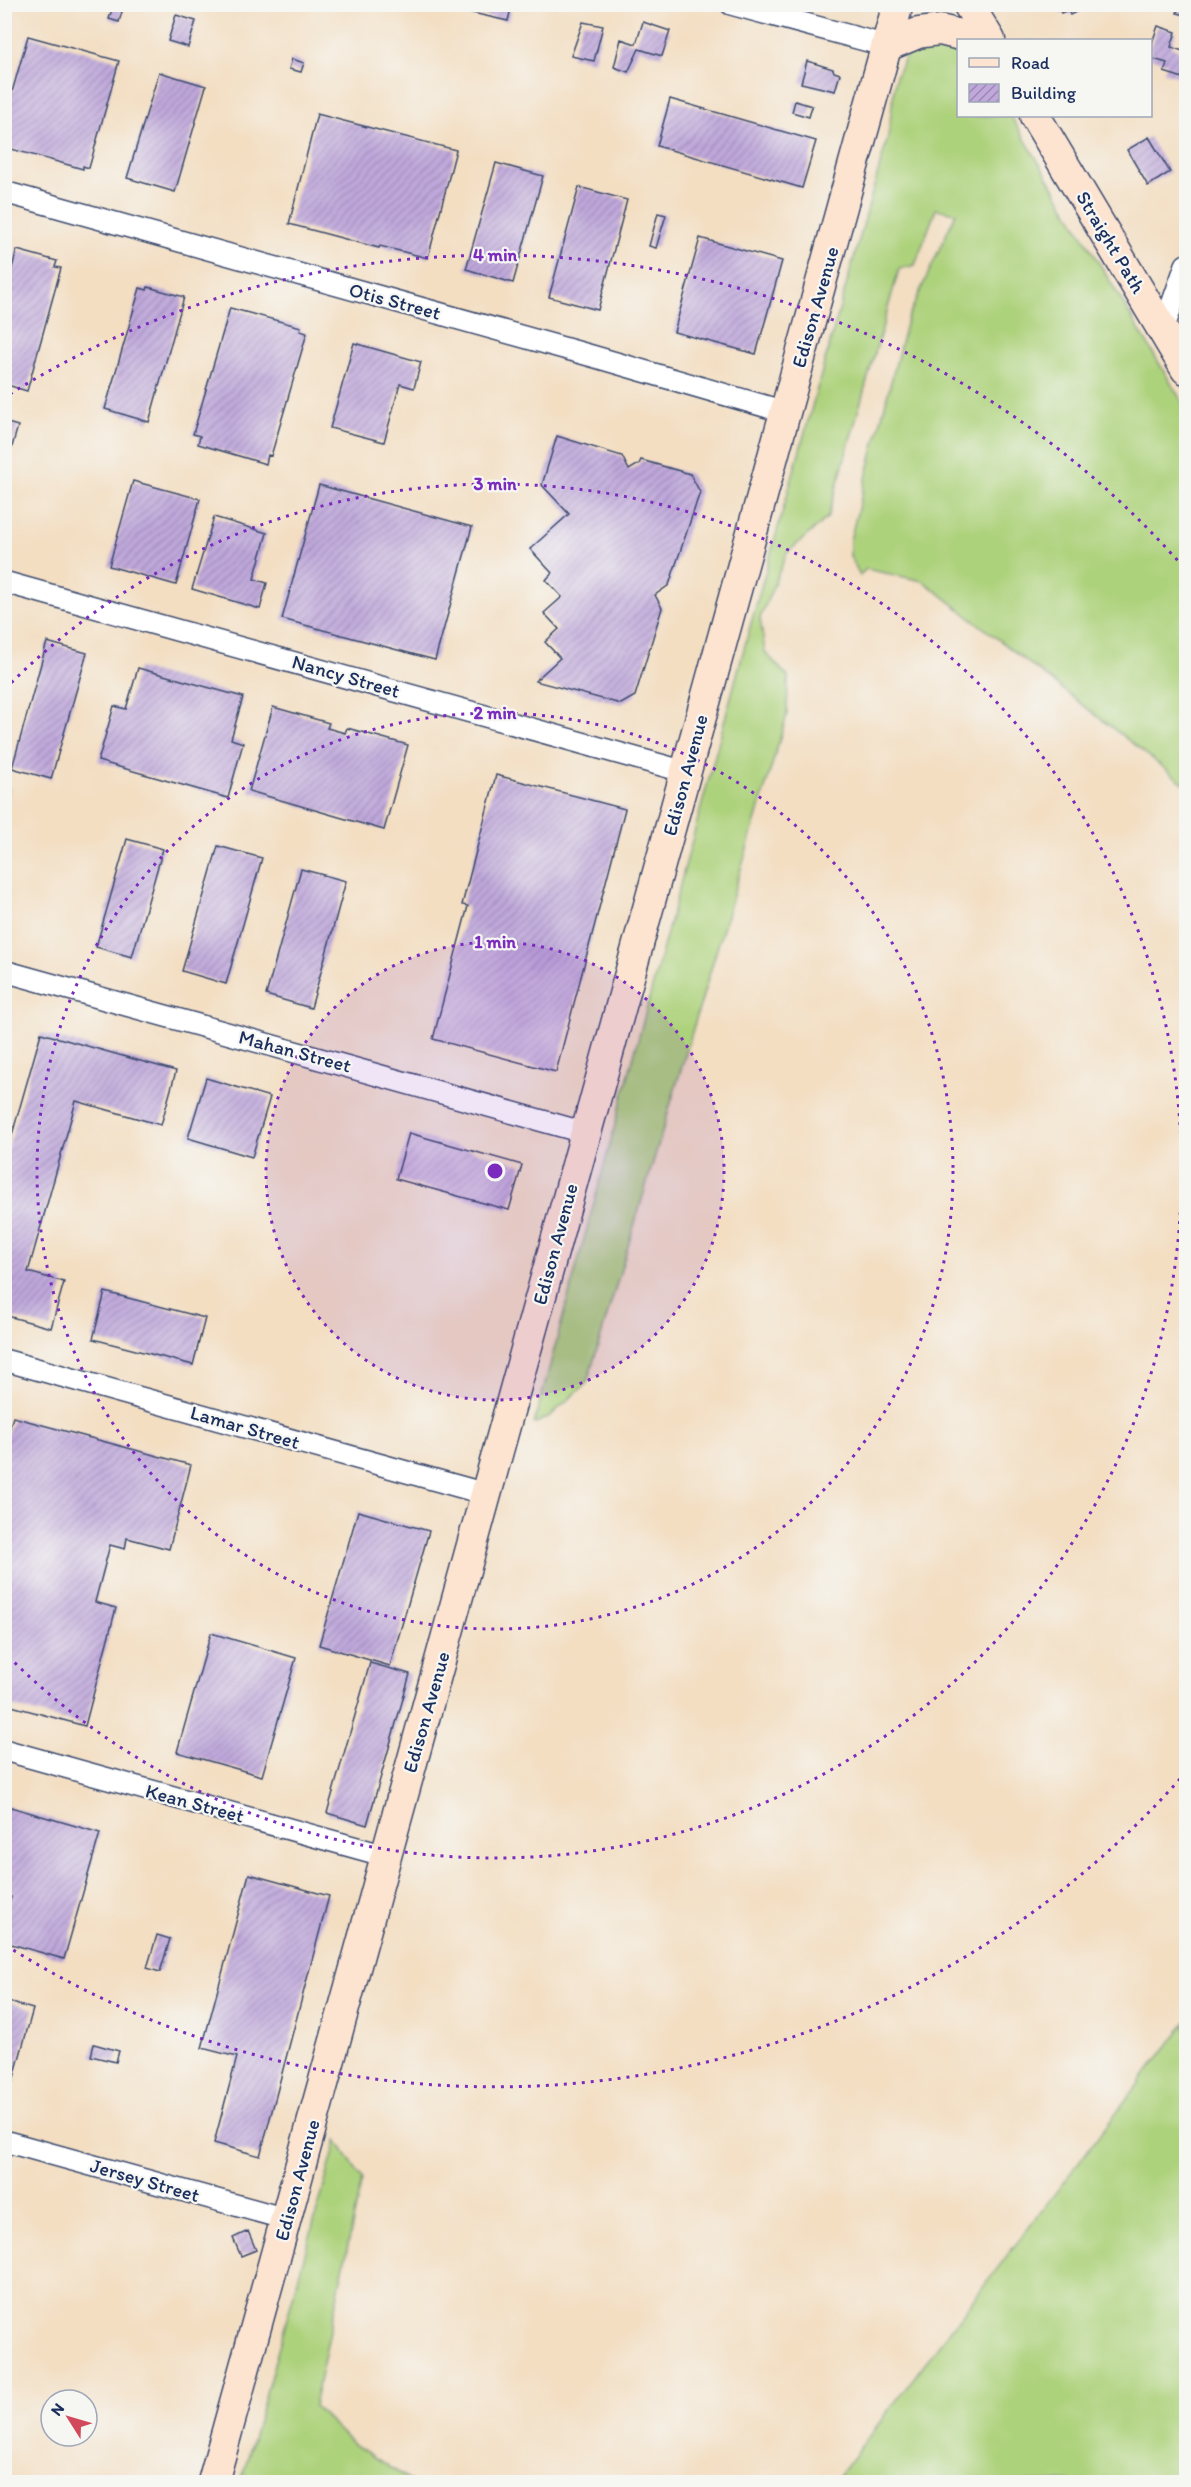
<svg xmlns="http://www.w3.org/2000/svg" width="1191" height="2487" viewBox="0 0 1191 2487" font-family="Itim,sans-serif">
  <defs>
    <pattern id="building-hatch" width="6" height="6" patternUnits="userSpaceOnUse" patternTransform="scale(1.5)"><rect width="6" height="6" fill="#c0a8db"/><path d="M-1 1l2-2M0 6l6-6M5 7l2-2" fill="none" stroke="#9b89b5"/></pattern>
  </defs>
  <rect width="100%" height="100%" fill="#f6f6f2"/>
  <filter id="ink" filterUnits="userSpaceOnUse"><feTurbulence type="fractalNoise" baseFrequency=".0167" numOctaves="2"/><feDisplacementMap in="SourceGraphic" scale="12" xChannelSelector="R" yChannelSelector="G"/><feConvolveMatrix kernelMatrix="1 2 1 2 8 2 1 2 1" color-interpolation-filters="sRGB"/></filter>
  <filter id="wash" filterUnits="userSpaceOnUse"><feTurbulence type="fractalNoise" baseFrequency=".008" numOctaves="4" result="noise"/><feDisplacementMap in="SourceGraphic" scale="24" xChannelSelector="R" yChannelSelector="G"/><feGaussianBlur stdDeviation="1.35" result="paint"/><feColorMatrix in="noise" values="0 0 0 0 0 0 0 0 0 0 0 0 0 0 0 0 0 1.4 0 .05"/><feComposite in="paint" operator="in"/></filter>
  <g filter="url(#wash)">
    <rect width="100%" height="100%" fill="#f3dec2"/>
    <path fill="#add27c" stroke="#64806d" stroke-width="1.5" d="M925 41 958 45V116H1011L1186 408V785L923 581 866 569 860 575 850 556V540L907 320 956 213 936 209 915 265 899 269 828 517 787 553 760 618 765 652 788 677 787 715 587 1383 550 1416 534 1424 748 634 888 137 896 76 907 54Z
      M1186 2022V2482H834Z
      M337 2140 362 2179 314 2406 352 2443 413 2482H241Z"/>
    <g id="blocks">
      <path fill="url(#building-hatch)" d="M470 4H512L508 21 468 12Z
        M1057 4H1075L1078 11 1070 15 1068 10 1061 13Z
        M1180 4H1186V15L1177 13Z
        M113 6 123 8 119 22 109 19Z
        M176 15 196 21 188 47 168 41Z
        M583 22 603 26 594 61 571 56Z
        M643 22 670 31 662 56 639 49 628 72 614 67 621 39 636 44Z
        M1158 26 1176 32 1171 47 1186 52V79L1164 72 1167 63 1150 58V48Z
        M28 36 119 61 89 168 83 166V169L4 147V120Z
        M292 59 304 63 301 72 289 69Z
        M807 61 833 69 834 72 840 74 835 91 801 83Z
        M159 72 206 86 175 192 127 178Z
        M670 99 816 141 802 188 657 146Z
        M795 101 812 106 809 117 792 112Z
        M317 114 456 150 428 258 380 246 379 248 289 224Z
        M1149 137 1170 172 1148 186 1127 150Z
        M496 163 543 176 513 283 466 269Z
        M579 187 627 200 598 310 549 297Z
        M658 213 666 215 656 248 649 246Z
        M700 238 782 261 756 354 674 332Z
        M17 250 57 261 55 267 61 268 27 391 4 384V296Z
        M148 287 184 297 149 422 105 409 140 288 147 290Z
        M230 308 301 327 300 331 307 333 271 456 268 455 266 464 198 444 200 436 193 434Z
        M354 343 421 362 414 388 400 384 384 442 330 428Z
        M4 422 18 426 5 471 4 470Z
        M557 436 622 456 629 470 639 464 641 460 690 474 700 492 669 585 655 595 662 608 635 696 621 704 535 681 560 658 545 642 559 629 544 613 562 597 546 580 552 573 530 549 569 514 542 485Z
        M133 481 200 499 176 585 109 566Z
        M319 485 472 527 435 660 282 619Z
        M214 517 267 533 254 579 267 583 260 609 192 589Z
        M47 642 87 653 51 779 12 768Z
        M138 668 243 697 231 739 243 743 228 798 98 761 114 706 126 709Z
        M273 707 329 723 327 728 345 733 347 728 408 745 384 830 249 791Z
        M496 775 625 809 556 1072 433 1039 468 906 462 905Z
        M4 786 10 787 5 805H4Z
        M127 839 163 849 132 957 96 947Z
        M218 846 262 858 226 984 182 971Z
        M301 869 346 881 311 1008 266 995Z
        M41 1033 176 1071 161 1125 76 1101 28 1272 64 1282 51 1328 4 1315V1163Z
        M206 1078 270 1097 252 1157 188 1138Z
        M409 1133 522 1165 509 1210 396 1179Z
        M105 1292 205 1318 193 1365 93 1339Z
        M13 1417 191 1465 169 1549 127 1538 125 1549 110 1545 95 1602 116 1608 85 1726 4 1704V1446Z
        M358 1511 429 1531 390 1666 319 1645Z
        M211 1633 296 1658 262 1776 177 1752Z
        M370 1663 410 1674 367 1825 327 1813Z
        M4 1805 100 1833 64 1959 4 1942V1919L11 1897 4 1896Z
        M249 1874 329 1896 260 2156 214 2143 237 2057 202 2048Z
        M157 1935 170 1939 160 1972 147 1968Z
        M5 2001 33 2009 11 2088 5 2086Z
        M94 2044 119 2051 116 2062 91 2056Z
        M248 2231 256 2250 241 2256 233 2238Z"/>
    </g>
  </g>
  <g filter="url(#ink)">
    <use href="#blocks" fill-opacity="0" stroke="#3b496d" stroke-width="1.5"/>
    <g fill="none" stroke-linecap="round" stroke-linejoin="round">
      <g stroke="#3b496d" stroke-width="24">
        <path id="street" d="M731 4 887 46
          M4 192 592 356 785 412
          M1163 330 1186 265
          M4 582 686 772
          M4 971 586 1133
          M4 1360 486 1494
          M4 1750 386 1856
          M4 2141 286 2219"/>
      </g>
      <g stroke="#3b496d" stroke-width="33">
        <path id="secondary" d="M968 4 990 40
          M887 46 918 33 940 30 980 40
          M1035 116 1186 369
          M213 2482 898 4"/>
      </g>
      <use href="#street" stroke="#fff" stroke-width="21"/>
      <use href="#secondary" stroke="#fde4d1" stroke-width="30"/>
    </g>
  </g>
  <circle cx="495" cy="1171" r="229" fill="#7b2cbf" fill-opacity=".12"/>
  <g fill="none" stroke="#7b2cbf" stroke-width="3" stroke-dasharray="3 6">
    <circle cx="495" cy="1171" r="229"/>
    <circle cx="495" cy="1171" r="458"/>
    <path d="M5 689A687 687 0 1 1 5 1653"/>
    <path d="M1186 1772A916 916 0 0 1 10 1948M10 394A916 916 0 0 1 1186 570"/>
  </g>
  <g text-anchor="middle" stroke-width="4.5" stroke-linejoin="round" paint-order="stroke">
    <g font-size="20" fill="#1b2f5e" stroke="#f6f6f2">
      <text transform="translate(1111 242) rotate(59)" y="7">Straight Path</text>
      <text transform="translate(395 301) rotate(15)" y="7">Otis Street</text>
      <text transform="translate(815 307) rotate(-74)" y="7">Edison Avenue</text>
      <text transform="translate(346 676) rotate(16)" y="7">Nancy Street</text>
      <text transform="translate(685 775) rotate(-75)" y="7">Edison Avenue</text>
      <text transform="translate(295 1051) rotate(15)" y="7">Mahan Street</text>
      <text transform="translate(555 1244) rotate(-75)" y="7">Edison Avenue</text>
      <text transform="translate(245 1427) rotate(16)" y="7">Lamar Street</text>
      <text transform="translate(426 1712) rotate(-74)" y="7">Edison Avenue</text>
      <text transform="translate(195 1803) rotate(15)" y="7">Kean Street</text>
      <text transform="translate(145 2180) rotate(16)" y="7">Jersey Street</text>
      <text transform="translate(297 2180) rotate(-75)" y="7">Edison Avenue</text>
    </g>
  </g>
  <circle cx="495" cy="1171" r="9" fill="#7b2cbf" stroke="#f6f6f2" stroke-width="3"/>
  <g font-size="18" text-anchor="middle" font-weight="bold" fill="#7b2cbf" stroke="#f6f6f2" stroke-width="4.5" stroke-linejoin="round" paint-order="stroke">
    <text x="495" y="261">4 min</text>
    <text x="495" y="490">3 min</text>
    <text x="495" y="719">2 min</text>
    <text x="495" y="948">1 min</text>
  </g>
  <rect width="1191" height="2487" fill="none" stroke="#f6f6f2" stroke-width="24"/>
  <rect x="957" y="39" width="195" height="78" fill="#f6f6f2" stroke="#9ea6b7" stroke-width="1.5"/>
  <rect x="969" y="58" width="30" height="9" fill="#fde4d1" stroke="#9ea6b7" stroke-width="1.5"/>
  <text x="1011" y="69" font-size="18" fill="#1b2f5e">Road</text>
  <rect x="969" y="84" width="30" height="18" fill="url(#building-hatch)" stroke="#9ea6b7" stroke-width="1.5"/>
  <text x="1011" y="99" font-size="18" fill="#1b2f5e">Building</text>
  <g transform="translate(69 2418) rotate(307)"><circle r="28" fill="#f6f6f2" stroke="#9ea6b7" stroke-width="1.5"/>
  <path d="M0-4.5L10 22L0 15L-10 22Z" fill="#d1495b"/>
  <text y="-9" font-size="16" font-weight="bold" text-anchor="middle" fill="#1b2f5e">N</text>
  </g>
</svg>
